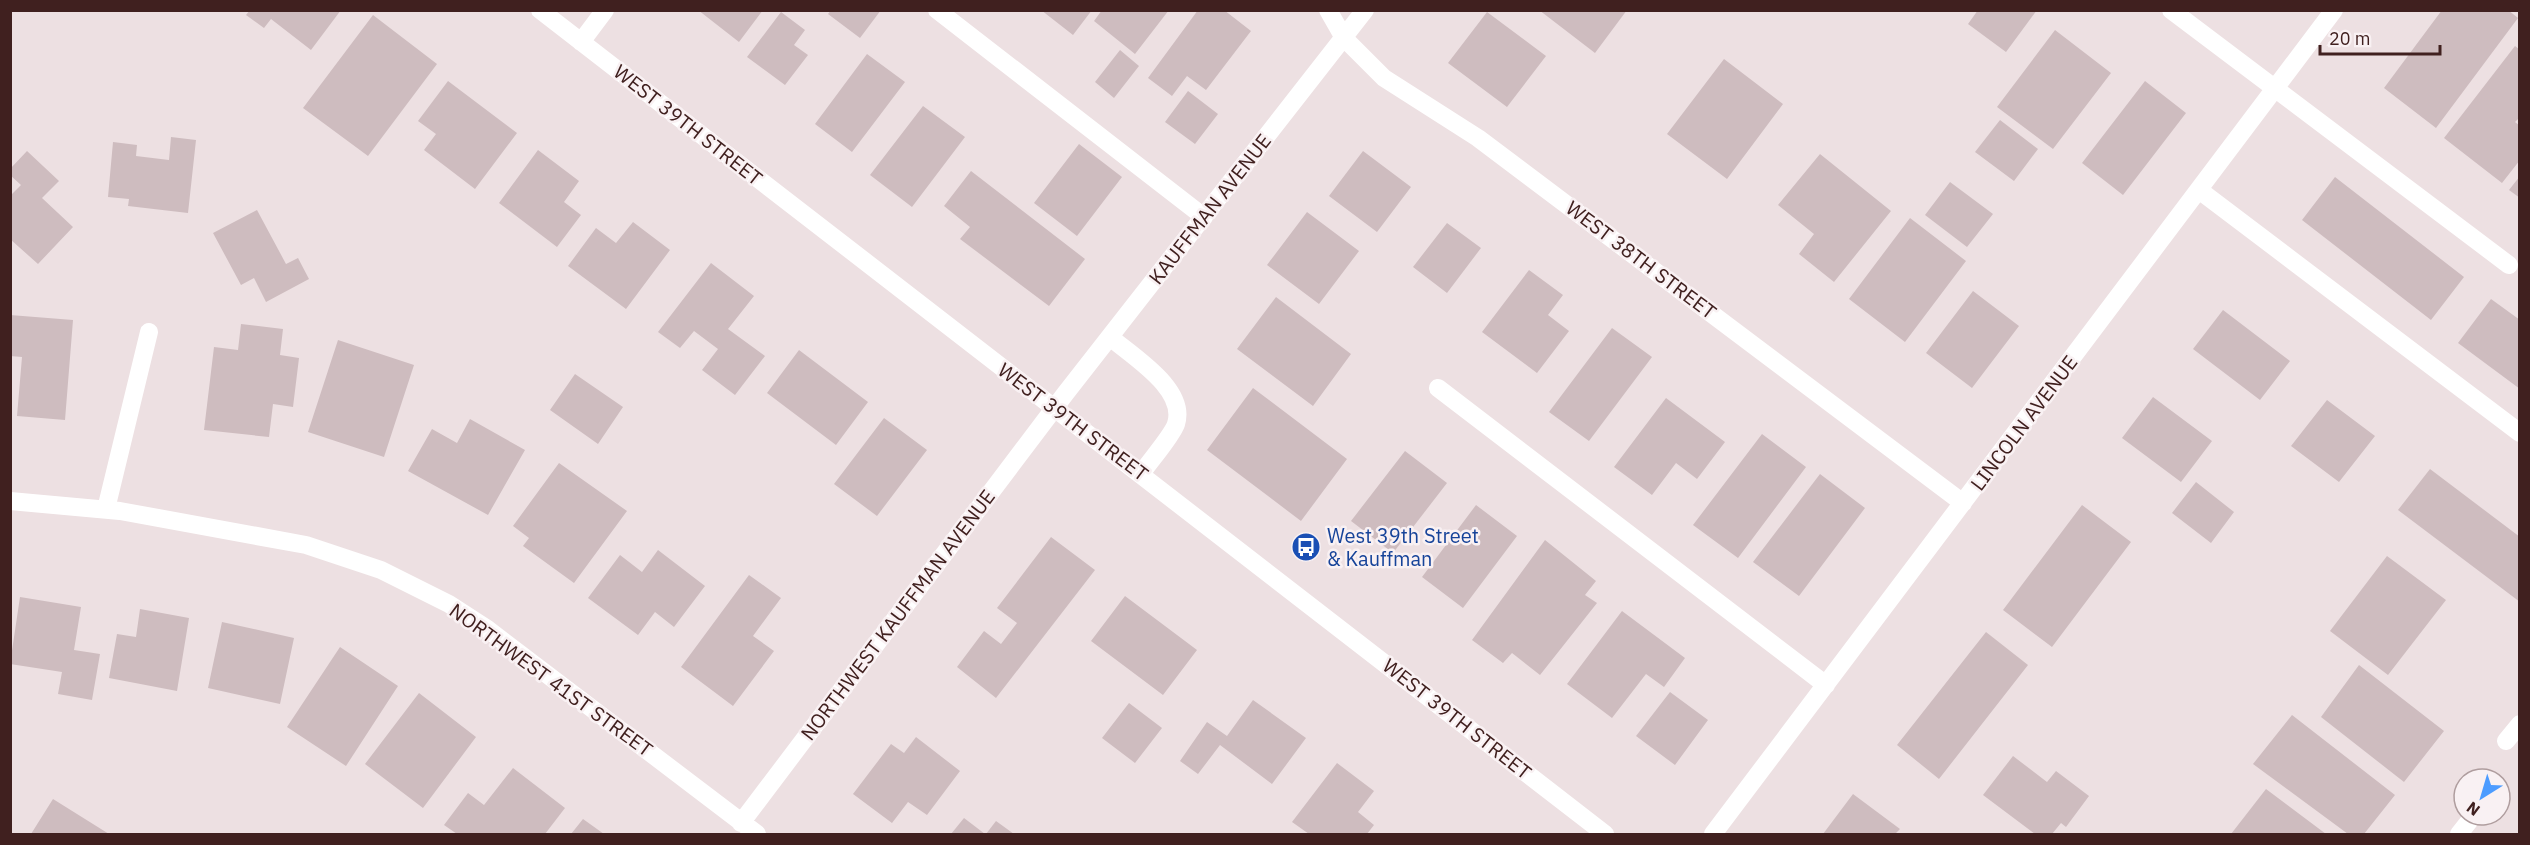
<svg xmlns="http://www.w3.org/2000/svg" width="2530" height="845" viewBox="0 0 2530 845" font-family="'IBM Plex Sans',sans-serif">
  <rect width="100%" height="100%" fill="#ede0e2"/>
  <path fill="#cebcbf" d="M250 10H341L311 50 271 19 264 28 246 15Z
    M698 10H763L739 42Z
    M831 10H881L860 38 828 14Z
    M1041 10H1092L1073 35Z
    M1102 10H1169L1135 54 1094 21Z
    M1198 10H1224L1251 31 1206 90 1187 76 1172 96 1148 78Z
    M1539 10H1627L1595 53Z
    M1978 10H2037L2006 52 1968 24Z
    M2442 10H2508L2518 18 2436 128 2384 88Z
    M781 12 805 30 794 45 808 55 785 85 747 57Z
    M1487 12 1546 56 1507 107 1448 63Z
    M373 15 437 64 368 156 303 108Z
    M2055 30 2111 73 2053 149 1997 107Z
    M2515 46 2520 50V117L2515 122 2520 126V160L2502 183 2444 138Z
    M1120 50 1139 66 1114 98 1095 82Z
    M867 54 905 82 852 152 815 124Z
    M1724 59 1783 104 1727 179 1667 134Z
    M448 81 517 133 475 189 424 150 436 134 418 121Z
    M2145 81 2186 113 2123 195 2082 163Z
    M1188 91 1218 114 1195 144 1165 122Z
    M923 106 965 137 912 207 870 175Z
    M2000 120 2038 149 2014 181 1975 152Z
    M171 137 196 140 188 213 128 206 129 199 108 197 113 142 137 145 136 156 169 160Z
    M1079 144 1122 177 1077 236 1034 203Z
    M538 150 579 181 564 202 581 215 557 247 499 203Z
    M27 151 59 181 42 198 73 227 38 264 10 239V196L21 185 10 175V169Z
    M1363 151 1411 187 1377 232 1329 196Z
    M1820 154 1891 211 1834 282 1799 254 1814 234 1778 205Z
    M971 171 1085 259 1049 306 960 239 970 227 944 206Z
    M2520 176V198L2509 190Z
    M2335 177 2464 277 2431 320 2302 220Z
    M1950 182 1993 214 1967 247 1925 215Z
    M257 210 286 264 298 258 309 279 266 302 254 278 241 285 213 233Z
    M1307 212 1359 251 1319 304 1267 265Z
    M1910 218 1966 261 1905 342 1849 299Z
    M633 222 670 250 626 309 568 266 596 228 616 243Z
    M1447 223 1481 248 1447 293 1413 267Z
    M711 263 754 296 728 329 765 356 735 395 702 370 718 349 694 331 680 348 658 332Z
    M1529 270 1563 295 1548 315 1569 331 1537 373 1482 332Z
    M1973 291 2019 326 1972 388 1926 353Z
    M1276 297 1351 354 1313 406 1237 349Z
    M2491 299 2520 320V389L2458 343Z
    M2223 310 2290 361 2260 400 2193 349Z
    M10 315 73 320 65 420 17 416 22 357 10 356Z
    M241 324 283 329 280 355 299 358 293 407 273 404 269 437 204 430 214 347 238 350Z
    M1612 328 1652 357 1589 441 1549 412Z
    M338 340 414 365 384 457 308 432Z
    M799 350 868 402 836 445 767 393Z
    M575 374 623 407 598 444 550 410Z
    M1253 388 1347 459 1301 521 1207 450Z
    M2153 397 2212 441 2181 482 2122 438Z
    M1666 398 1725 442 1697 479 1676 463 1652 495 1614 467Z
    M2327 400 2375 436 2339 482 2291 446Z
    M884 418 927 450 877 516 834 484Z
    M470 419 525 450 488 515 408 471 432 429 457 443Z
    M1762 434 1806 467 1738 558 1693 525Z
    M1405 451 1447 483 1393 553 1351 521Z
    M559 463 627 511 574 583 523 546 529 538 513 526Z
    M2430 469 2520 537V602L2398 510Z
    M1820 474 1865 508 1799 596 1753 562Z
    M2196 482 2234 512 2211 543 2172 513Z
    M1476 505 1517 536 1463 608 1422 577Z
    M2082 505 2131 542 2052 647 2003 610Z
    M1051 537 1095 570 996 698 957 667 984 631 1001 644 1017 623 997 608Z
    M1545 540 1596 581 1585 595 1597 603 1540 675 1512 653 1503 663 1472 640Z
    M658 550 705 586 674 627 655 612 638 635 588 598 620 555 642 572Z
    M2387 556 2446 600 2388 675 2330 631Z
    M749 575 781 598 753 636 774 651 733 706 681 667Z
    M1125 596 1197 650 1163 695 1091 641Z
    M20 597 81 607 74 650 100 654 92 700 58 694 62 672 10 664Z
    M140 609 189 618 177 691 109 678 117 634 136 637Z
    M1622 611 1685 658 1664 687 1646 674 1612 718 1567 684Z
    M222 622 294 638 280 704 208 688Z
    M1986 632 2028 665 1939 779 1897 745Z
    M340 647 398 686 346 766 287 727Z
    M2359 665 2444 731 2404 782 2321 717Z
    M1670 692 1708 720 1675 765 1636 736Z
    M419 693 476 737 423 808 365 764Z
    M1253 700 1306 738 1272 784 1220 745 1198 774 1180 761 1207 722 1227 736Z
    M1129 703 1162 728 1135 763 1102 738Z
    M2292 715 2395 795 2364 834H2348L2253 764Z
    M916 737 960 771 927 815 908 802 892 823 853 794 891 744 904 753Z
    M2013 756 2047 782 2056 771 2089 796 2066 827 2061 823 2052 834H2035L1983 795Z
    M1337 763 1374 791 1358 812 1374 825 1367 834H1309L1292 822Z
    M513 768 565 808 545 834H457L444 825 468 793 484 805Z
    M2266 789 2326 834H2231Z
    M1853 794 1900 829 1895 834H1823Z
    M53 799 109 834H31Z
    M964 818 985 834H951Z
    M583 819 604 834H571Z
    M996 821 1014 834H986Z"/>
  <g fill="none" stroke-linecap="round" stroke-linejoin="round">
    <path stroke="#fff" stroke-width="18" d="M540 10 1605 834
      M937 10 1204 217
      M1328 10 1344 38 1384 78 1478 138 1963 503
      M2171 10 2509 265
      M581 42 605 10
      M2199 190 2520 433
      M1110 337C1133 357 1187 389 1176 424 1172 436 1149 462 1141 474
      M1438 388 1826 685
      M10 501 120 511 306 545 381 570 449 604 486 628 757 834
      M106 509 149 332
      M2506 741 2520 724
      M741 823 1065 394 1365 10
      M1713 834 2334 10
      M2459 834 2474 815"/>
  </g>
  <defs>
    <g id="bus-disc" transform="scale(1.5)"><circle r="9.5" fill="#1a4fb4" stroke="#f9f1f3"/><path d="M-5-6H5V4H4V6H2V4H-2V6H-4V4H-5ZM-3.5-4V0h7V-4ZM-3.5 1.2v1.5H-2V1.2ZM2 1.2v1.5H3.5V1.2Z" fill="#fff"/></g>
  </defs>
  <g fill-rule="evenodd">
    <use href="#bus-disc" x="1306" y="547"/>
  </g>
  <g text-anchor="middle" stroke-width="5" stroke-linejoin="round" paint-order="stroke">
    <g font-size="20" fill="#40201f" stroke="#f9f1f3">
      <text transform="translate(688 125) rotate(38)" y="7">WEST 39TH STREET</text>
      <text transform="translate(1210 209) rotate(-52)" y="7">KAUFFMAN AVENUE</text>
      <text transform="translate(1641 260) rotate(37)" y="7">WEST 38TH STREET</text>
      <text transform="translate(1073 422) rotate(37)" y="7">WEST 39TH STREET</text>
      <text transform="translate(2024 423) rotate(-53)" y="7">LINCOLN AVENUE</text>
      <text transform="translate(898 615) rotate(-53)" y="7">NORTHWEST KAUFFMAN AVENUE</text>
      <text transform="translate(551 680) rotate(36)" y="7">NORTHWEST 41ST STREET</text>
      <text transform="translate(1457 719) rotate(38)" y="7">WEST 39TH STREET</text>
    </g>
    <g font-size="20" fill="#164399" stroke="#f9f1f3" text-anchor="start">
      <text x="1327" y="543">West 39th Street<tspan x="1327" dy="23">&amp; Kauffman</tspan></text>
    </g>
  </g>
  <rect width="2530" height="845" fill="none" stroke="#40201f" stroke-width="24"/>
  <g transform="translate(2482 797) rotate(217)"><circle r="28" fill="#f9f1f3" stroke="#af9d9e" stroke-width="1.5"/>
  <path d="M0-4.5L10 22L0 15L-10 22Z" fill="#4d9cff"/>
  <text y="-9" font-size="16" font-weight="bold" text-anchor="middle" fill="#40201f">N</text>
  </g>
  <path d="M2320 45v9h120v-9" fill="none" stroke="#40201f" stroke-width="3"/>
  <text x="2329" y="45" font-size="18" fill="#40201f" stroke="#f9f1f3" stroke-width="4.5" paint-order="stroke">20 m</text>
</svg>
